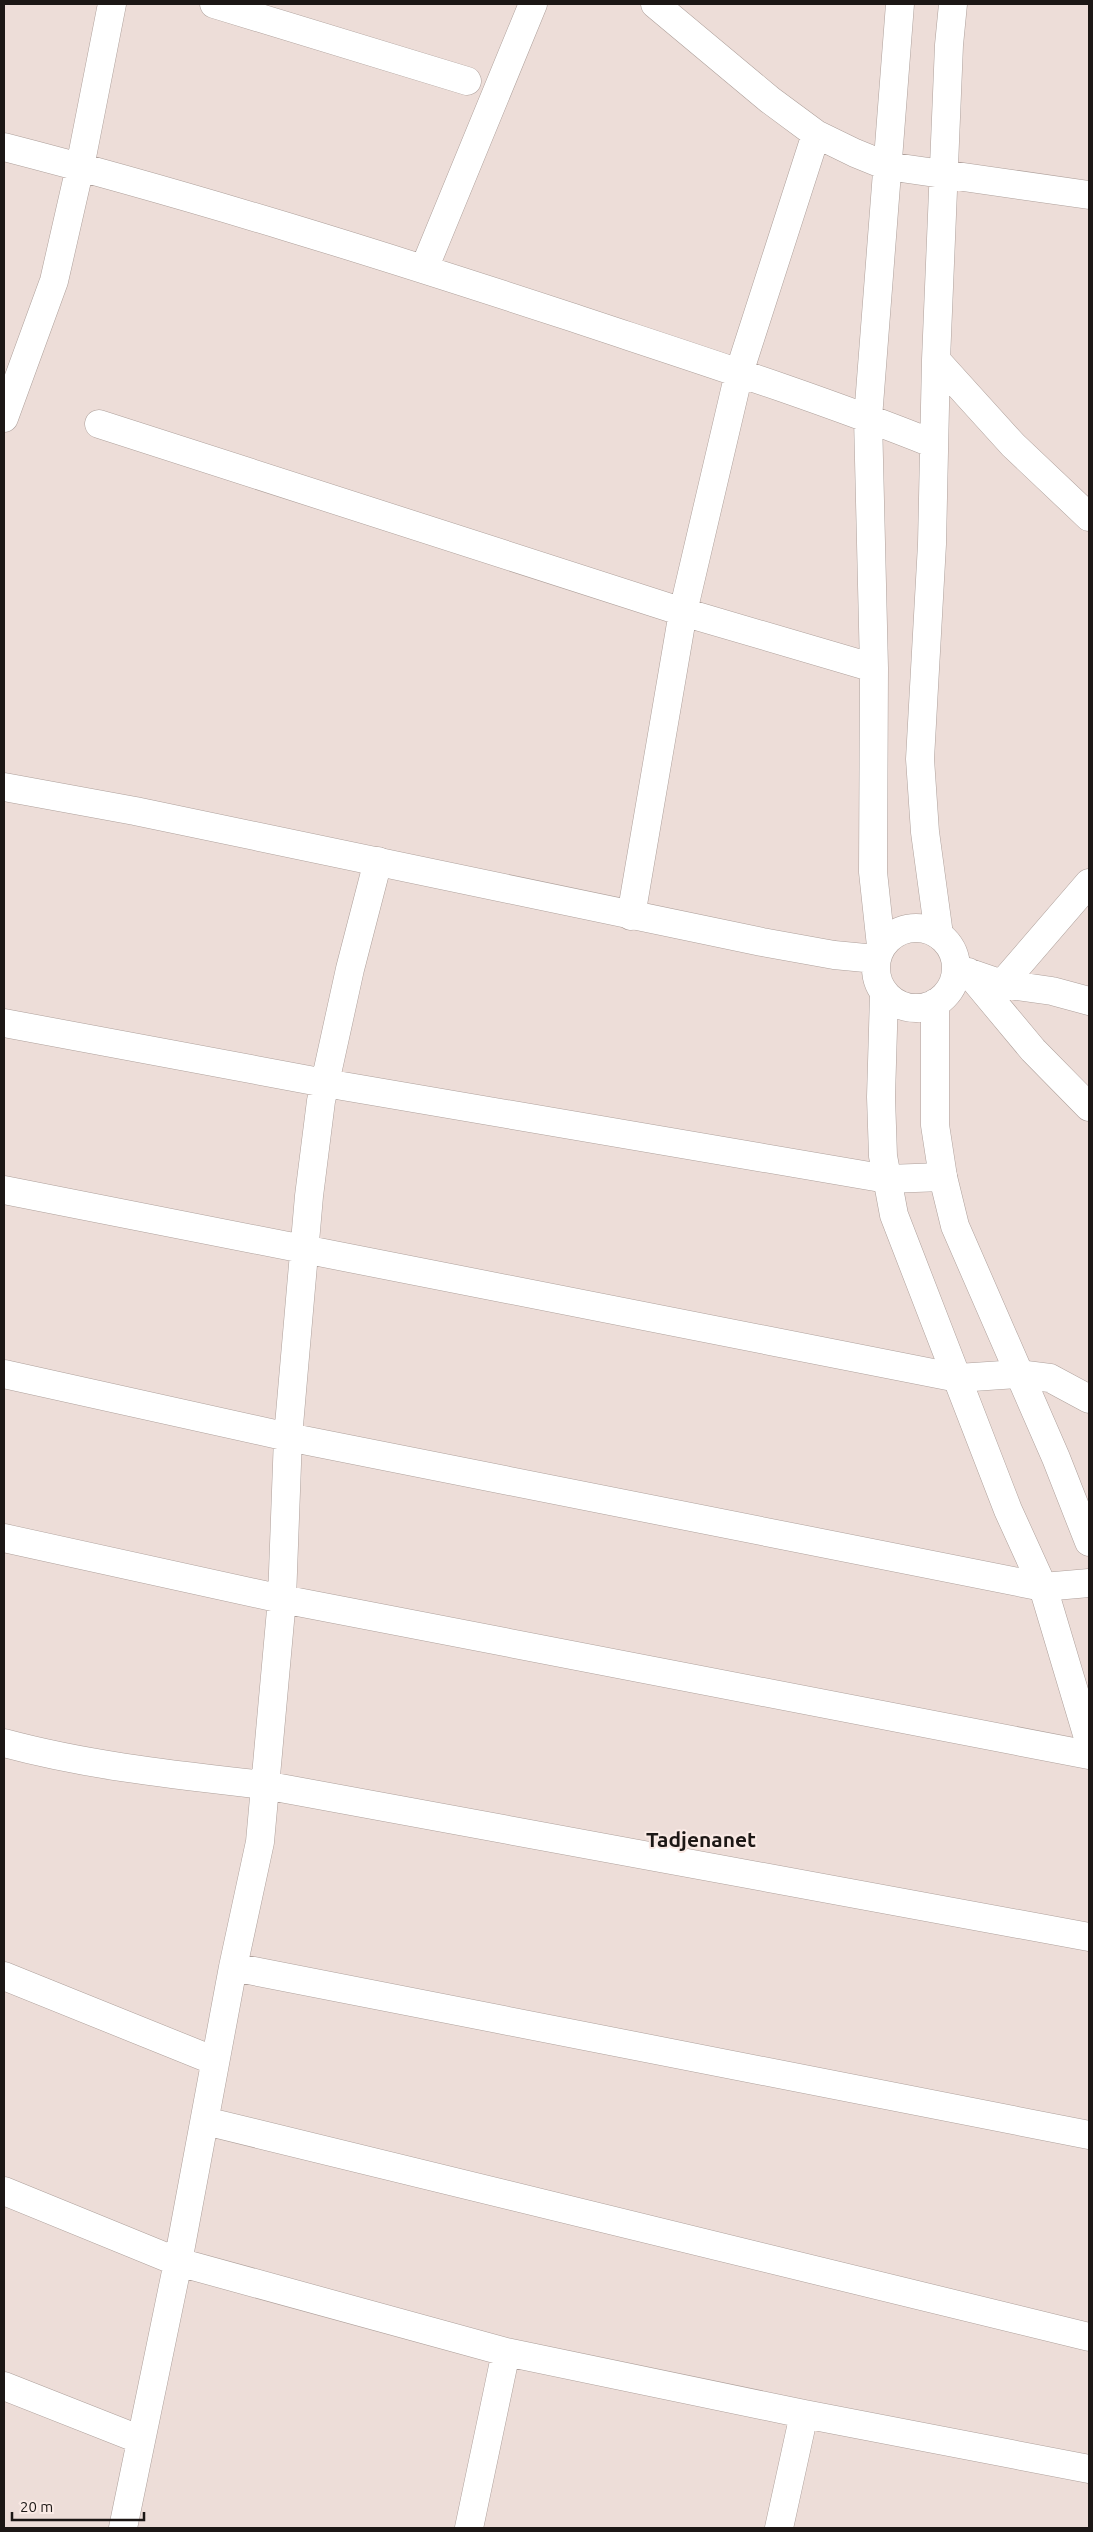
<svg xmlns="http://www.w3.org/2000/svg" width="1093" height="2532" viewBox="0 0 1093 2532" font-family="Ubuntu,sans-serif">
  <rect width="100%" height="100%" fill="#edddd8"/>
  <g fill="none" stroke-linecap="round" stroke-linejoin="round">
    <g stroke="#aea09b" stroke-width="29">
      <path id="minor" d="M214 4 467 81
        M655 4 770 100 816 134 855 153 887 166 1089 195
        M4 147C194 196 382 255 568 316 691 357 814 396 934 444
        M424 269 533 4
        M936 360 1013 445 1089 517
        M4 418 54 281 80 167 112 4
        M99 424 683 612 874 668
        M631 916 683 612 739 373 816 134
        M939 935 925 832 920 759 932 544 936 360 949 45 953 4
        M881 946 873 872 874 668 868 418 900 4
        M967 972 1002 984 1052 991 1089 1001
        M968 972 1033 1050 1089 1107
        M1002 984 1089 883
        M4 1023 325 1083 887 1179 943 1177
        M4 1190 958 1378 1018 1374 1050 1378 1089 1399
        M4 1374 288 1437 1043 1587 1089 1583
        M4 1538 282 1599 1089 1755
        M4 1743C89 1766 177 1775 264 1785L1089 1937
        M233 1967 1089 2135
        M4 1976 215 2061
        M205 2121 1089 2337
        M4 2191 178 2262 506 2352 804 2414 1089 2469
        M4 2386 141 2440
        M123 2528 178 2262 233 1967 260 1842 282 1599 288 1437 309 1196 321 1101 350 969 378 861
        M469 2528 506 2352
        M779 2528 804 2414"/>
    </g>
    <g stroke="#aea09b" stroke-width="29">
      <path id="major" d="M4 787 135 811 762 942 834 955 876 959
        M876 968a40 40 0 1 1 80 0a40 40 0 1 1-80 0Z
        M884 995 881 1097 883 1156 894 1215 1008 1510 1043 1587 1089 1741
        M935 1003V1125L943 1177 955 1226 1056 1458 1089 1542"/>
    </g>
    <use href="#minor" stroke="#fff" stroke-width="28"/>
    <use href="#major" stroke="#fff" stroke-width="28"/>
  </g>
  <g text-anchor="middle" stroke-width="4" stroke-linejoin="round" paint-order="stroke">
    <g font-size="21" font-weight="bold" fill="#1c1715" stroke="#faeae5">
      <text x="701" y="1847">Tadjenanet</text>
    </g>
  </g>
  <rect width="1093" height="2532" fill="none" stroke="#1c1715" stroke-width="10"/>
  <path d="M12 2512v8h132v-8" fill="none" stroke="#1c1715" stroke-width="2.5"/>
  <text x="20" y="2512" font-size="15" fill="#1c1715" stroke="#faeae5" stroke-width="4" paint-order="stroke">20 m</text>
</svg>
